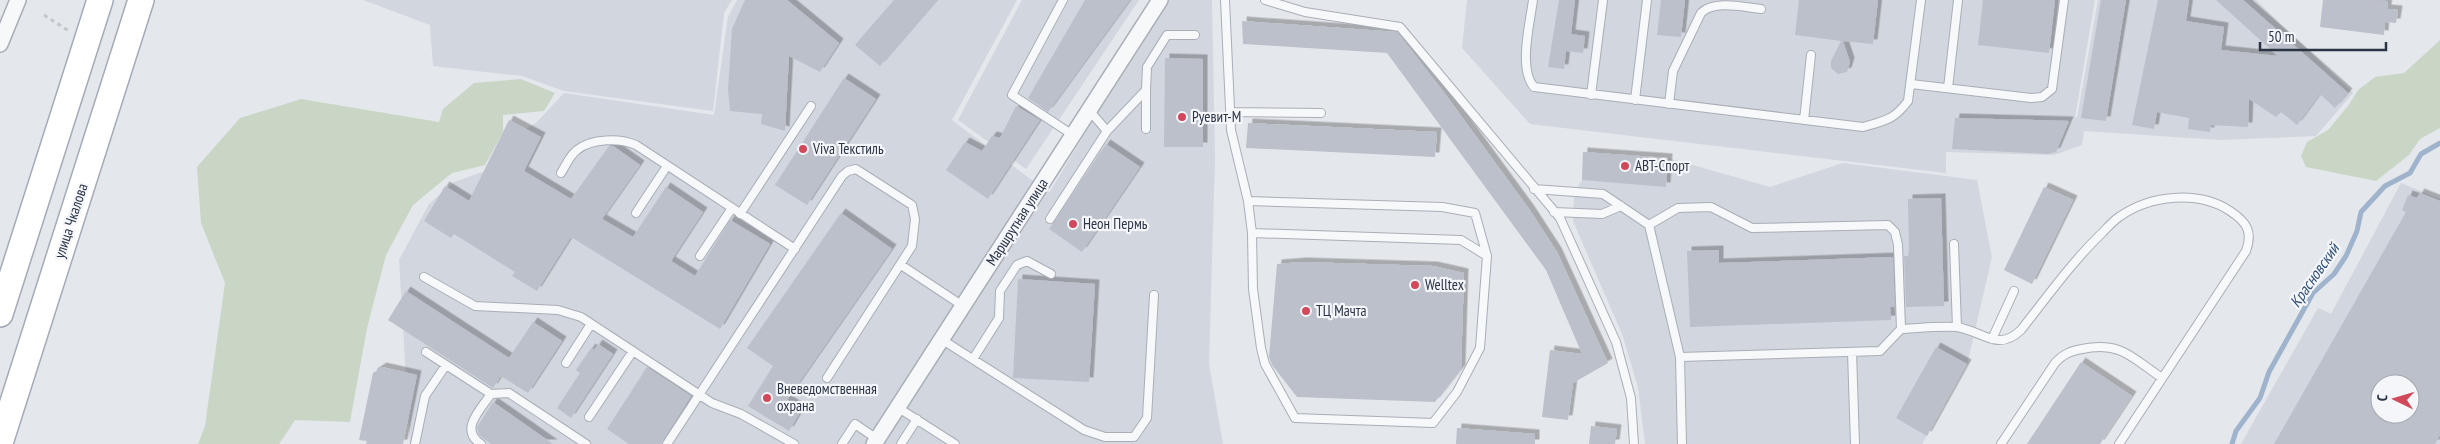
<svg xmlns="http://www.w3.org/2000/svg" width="2440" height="444" viewBox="0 0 2440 444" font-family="'PT Sans Narrow',sans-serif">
  <defs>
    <filter id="shadow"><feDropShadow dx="4.5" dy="-4.5" stdDeviation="0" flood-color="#0004"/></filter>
  </defs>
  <rect width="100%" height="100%" fill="#e4e7ec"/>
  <path fill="#d2d6de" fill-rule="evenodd" d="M363 0H732L724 13 713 111 564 91 522 76 433 66 430 25Z
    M737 0H1017L952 120 1049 193 1166 0H1212L1215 158 1209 364 1223 444H879L903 387 866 444H410L399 260 429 204 454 182 494 168 517 134 536 123 564 93 714 115 728 17Z
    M1022 0H1139L1026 169 958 120Z
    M1467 0H2095L2075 117 2077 118 2098 0H2256L2353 93 2316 136 2220 140 2084 131 2082 145 2054 155 1946 152V173L1530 124 1462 48Z
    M1583 152 1668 158 1770 187 1843 163 1977 180 1992 257 1967 365 1922 444H1645L1638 387 1622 334 1573 221 1574 193 1582 180Z
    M2401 183 2440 199V444H2241L2318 308 2331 314ZM2380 384H2410V414H2380Z"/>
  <path fill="#c9d6c5" d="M2440 40V128L2420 139 2409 155 2376 181 2306 167 2301 156 2307 142 2328 130 2348 106 2358 90 2375 77 2404 73Z
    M521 79 555 93 544 111 503 115V132L485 165 452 173 413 205 386 255 367 328 350 422 295 420 279 444H198L205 426 225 283 201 223 197 167 240 118 301 99 439 122 443 109 474 83Z"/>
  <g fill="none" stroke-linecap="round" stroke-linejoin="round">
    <path stroke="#9fb4cc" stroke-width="5" d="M2232 444 2236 431 2260 398 2269 372 2313 293 2334 274 2346 256 2357 231 2361 212 2385 186 2410 173 2421 154 2440 143"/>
  </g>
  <path fill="#bbc0ca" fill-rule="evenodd" filter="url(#shadow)" d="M745 0H787L839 43 820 72 789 56 785 131 761 124 762 114 730 111 728 89 732 29Z
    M894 0H937L880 66 855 45Z
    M1085 0H1130L1048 112 1028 98Z
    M1559 0H1575L1571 34 1585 36 1583 53 1566 51 1564 69 1548 67Z
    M1661 0H1685L1681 37 1657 35Z
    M1799 0H1878L1873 44 1843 41 1850 62 1847 72 1838 74 1831 68V61L1841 41 1795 35Z
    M1983 0H2055L2049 53 1978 45Z
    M2101 0H2126L2106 121 2081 118Z
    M2158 0H2189L2186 21 2224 27 2221 50 2278 56 2216 0H2243L2348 93 2335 108 2320 94 2297 125 2281 112 2276 117 2249 99 2248 127 2211 125 2210 132 2188 129 2189 118 2157 112 2154 129 2132 125Z
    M2323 0 2388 1 2387 9 2398 10 2396 23 2385 22 2384 35 2320 27Z
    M1242 21 1397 32 1445 94 1529 209 1557 252 1608 363 1573 383 1568 420 1542 417 1550 350 1582 354 1546 270 1387 53 1243 44Z
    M1165 58 1203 59V147H1164Z
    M844 78 876 99 807 205 775 185Z
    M1016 106 1040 120 988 199 946 170 965 142 982 151 992 136 1000 138Z
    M1955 118 2069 121 2056 152 2048 154 1952 149Z
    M509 120 541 137 524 171 571 199 609 146H613L640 165 602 219 633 237 666 187 703 212 671 261 695 276 730 220 770 244 720 329 571 237 537 291 512 276 515 272 454 234 451 238 424 221 445 186 469 201Z
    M1248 123 1437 132 1435 157 1246 148Z
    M1106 144 1140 167 1082 252 1049 229Z
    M1583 152 1668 158 1666 187 1582 180Z
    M2044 187 2073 200 2032 284 2004 270Z
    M2420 193 2440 201V435L2435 444H2274L2406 212 2402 210 2408 195 2417 198ZM2380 384H2410V414H2380Z
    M1941 198 1944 306 1906 307 1904 256H1909L1908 199Z
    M841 213 892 249 787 400 802 409 789 431 748 406 773 366 747 348Z
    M1719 250V263L1893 257 1895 307H1890L1891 320 1690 327 1687 251Z
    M1302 262 1433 266 1464 273 1461 369 1435 402 1297 397 1272 365 1269 357 1277 264Z
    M1018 279 1095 284 1089 382 1013 378Z
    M406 291 509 358 533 322 562 341 528 393 501 376 493 388 388 320Z
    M598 344 613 354 571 418 557 408 580 373 576 370 591 348 594 350Z
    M1936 347 1967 364 1927 436 1896 418Z
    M2081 362 2132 396 2100 444H2027Z
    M382 367 417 375 403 444H366L367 441 359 440 373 373Z
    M647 367 691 396 661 444H629L607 429Z
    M493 402 553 444H491L479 435 477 427Z
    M1591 426 1617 429 1615 444H1589Z
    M1457 428 1535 434V444H1456Z"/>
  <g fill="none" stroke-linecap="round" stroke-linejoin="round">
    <g stroke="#a9aeb7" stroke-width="10">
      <path id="service" d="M1063 0 1012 95 1073 135
        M1225 0 1231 130 1248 201 1252 233 1253 289 1261 348 1265 364 1295 418 1433 423 1457 392 1480 348 1487 256 1461 240 1252 233
        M1265 0 1305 12 1400 27 1560 218 1616 342 1631 398 1634 444
        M1533 0C1530 23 1518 69 1534 87L1863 127C1884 121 1894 120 1908 101L1921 0
        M1911 84 2031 98 2042 97 2052 89 2064 0
        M1948 88 1958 0
        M1146 90 1147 67 1167 35H1195
        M1591 95 1603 0
        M1635 100 1647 0
        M1669 104 1673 71 1701 13C1714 0 1743 7 1761 9
        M1089 110 1107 131
        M1230 112 1321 113
        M1804 120 1811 55
        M561 173C566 165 570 155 577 150 592 138 620 138 636 145L795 249
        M1534 189 1603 194 1649 225 1678 208 1711 207 1752 228 1888 225 1895 232 1898 245 1901 329C1919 328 1938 326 1956 327 1982 330 1997 353 2021 330 2047 297 2072 262 2102 233 2107 228 2113 221 2119 217 2150 195 2198 190 2230 211 2247 222 2253 232 2246 251L2119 444
        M1248 201 1442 207 1475 213 1487 256
        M1554 212 1602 214 1621 206
        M636 213 667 166
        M740 214 811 106
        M1050 219 1107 131 1146 90V129
        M1649 225 1680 357 1682 444
        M1954 244 1957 327
        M700 256 732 208
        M901 265 963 306
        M424 277 475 306 558 310 581 317 712 403 741 414 794 444
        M941 339 1084 430 1105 437H1134L1147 418 1154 295
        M1992 339 2014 291
        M426 352 491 394 509 393 586 444
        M1852 352 1855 444
        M1680 357 1880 351 1901 329
        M973 359 999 318 1000 291 1017 265 1027 261 1051 274
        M566 363 591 324
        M897 407 955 444
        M589 417 633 351
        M415 444 425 396 446 365
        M481 444C459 430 480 410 491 394
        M667 444 842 176 848 171 856 169 912 205 915 219 912 246 827 378
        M842 444 855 424 877 439
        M901 444 917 419
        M2001 444 2055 363C2063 354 2071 351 2082 349 2121 341 2132 358 2162 378"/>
    </g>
    <g stroke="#a9aeb7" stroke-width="18">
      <path id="minor" d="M0 44 18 0
        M874 444 1160 0"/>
    </g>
    <g stroke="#a3abb8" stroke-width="28">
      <path id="primary" d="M0 314 100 0
        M0 443 141 0"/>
    </g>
    <path stroke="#c2c5cb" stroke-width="3" stroke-dasharray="4 4" stroke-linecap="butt" d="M44 15 69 31"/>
    <use href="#service" stroke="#f7f8fa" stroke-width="8"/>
    <use href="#minor" stroke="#f7f8fa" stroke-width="15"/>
    <use href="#primary" stroke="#fff" stroke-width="25"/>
  </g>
  <g fill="#d1495b" stroke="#f4f6f9" stroke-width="2">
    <circle cx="1182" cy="117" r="5"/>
    <circle cx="803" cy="149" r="5"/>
    <circle cx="1625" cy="166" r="5"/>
    <circle cx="1073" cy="224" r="5"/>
    <circle cx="1415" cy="285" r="5"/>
    <circle cx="1306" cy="311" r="5"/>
    <circle cx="767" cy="398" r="5"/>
  </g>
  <g text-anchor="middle" stroke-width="4.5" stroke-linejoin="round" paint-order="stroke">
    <g font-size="15" fill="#2b3445" stroke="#f4f6f9" text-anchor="start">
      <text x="1192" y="122">Руевит-М</text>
      <text x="813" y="154">Viva Текстиль</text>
      <text x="1635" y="171">АВТ-Спорт</text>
      <text x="1083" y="229">Неон Пермь</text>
      <text x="1425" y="290">Welltex</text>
      <text x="1316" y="316">ТЦ Мачта</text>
      <text x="777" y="394">Вневедомственная<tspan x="777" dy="17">охрана</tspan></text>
    </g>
    <g font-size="15" fill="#2b3445" stroke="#f4f6f9">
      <text transform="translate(71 221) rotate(-72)" y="5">улица Чкалова</text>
      <text transform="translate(1017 222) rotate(-57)" y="5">Маршрутная улица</text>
    </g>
    <g font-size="16" font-style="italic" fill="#34527a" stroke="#f4f6f9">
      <text transform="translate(2314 275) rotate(-55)" y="6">Красновский</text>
    </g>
  </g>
  <g transform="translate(2395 399) rotate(275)"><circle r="24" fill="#f4f6f9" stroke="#a4a8b1"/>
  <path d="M0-4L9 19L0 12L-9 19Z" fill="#d1495b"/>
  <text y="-8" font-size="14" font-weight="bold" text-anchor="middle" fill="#2b3445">С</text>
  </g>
  <path d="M2260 42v8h126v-8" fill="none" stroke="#2b3445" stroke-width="2.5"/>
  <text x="2268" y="42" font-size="15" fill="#2b3445" stroke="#f4f6f9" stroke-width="4" paint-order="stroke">50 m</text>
</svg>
